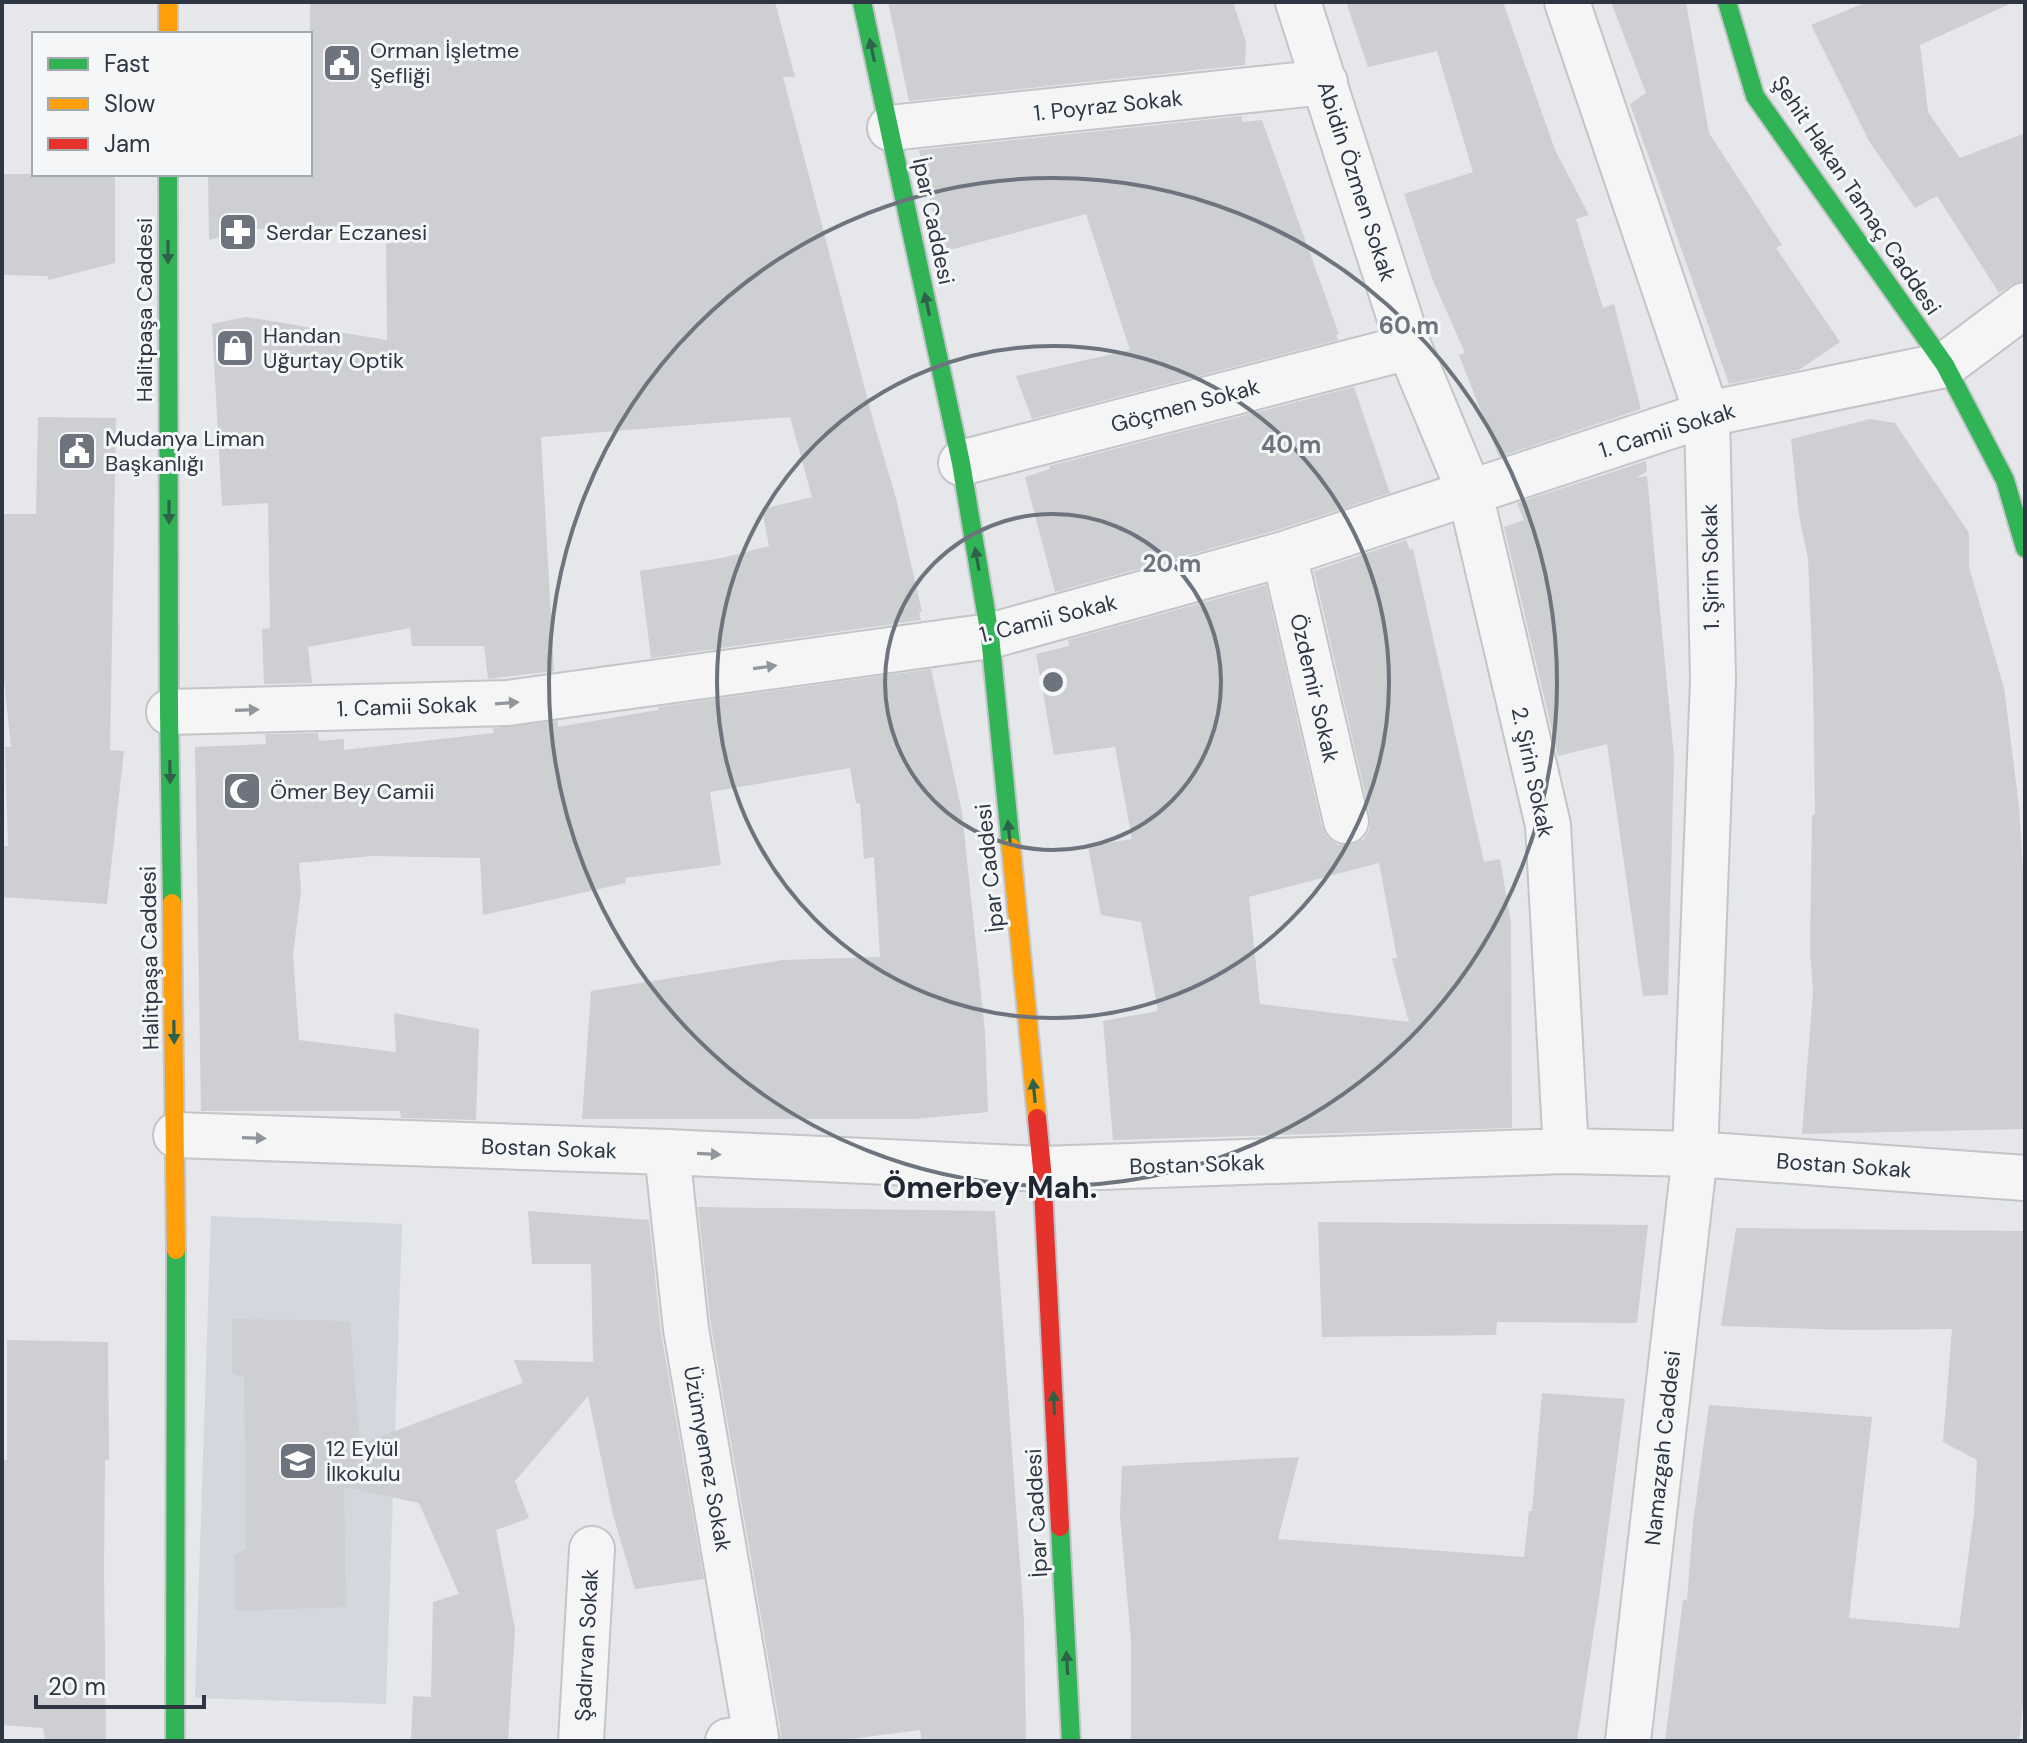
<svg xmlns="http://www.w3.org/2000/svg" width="2027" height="1743" viewBox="0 0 2027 1743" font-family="'DM Sans',sans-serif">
  <rect width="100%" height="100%" fill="#e5e7ea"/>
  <path fill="#d4d7dd" d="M211 1216 402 1224 386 1704 195 1698Z"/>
  <path fill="#cecfd2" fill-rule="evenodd" d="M310 2H775L795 77H783L875 427 896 498 922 612H919L921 620 651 658 640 571 722 558 769 546 762 509 812 497 790 417 541 437 554 671 488 679 484 646H412L410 628 308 647 312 683 264 684 262 629 270 628 268 503 222 506 212 324 246 317 387 340 386 225 251 229 209 240 208 174H310Z
    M888 2H1233L1246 42 1245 65 909 101Z
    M1346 2H1503L1555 150 1589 215 1576 219 1603 308 1614 304 1641 409 1499 457 1459 355 1465 353 1432 278 1404 194 1473 172 1437 51 1368 67Z
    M1611 2H1686L1709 133 1782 245 1776 248 1840 342 1799 370 1729 384 1630 104 1646 93Z
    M1867 2H2014L1920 45 1928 112 1960 158 2025 133V280L2011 285 1999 293 1937 196 1915 208 1869 141 1811 25Z
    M1242 116V122L1262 120 1339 334 1336 335 1338 340 1032 419 1016 376 1130 350 1086 214 942 252 919 150Z
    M2 174H115V263L49 280 47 276 2 275Z
    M1354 387 1390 493 1277 530 1055 592 1025 477 1050 469 1049 466Z
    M38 417 116 418 110 750 124 751 107 904 2 897V846H8L5 747H11L2 660V514H36Z
    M1870 419 1895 423 1969 533V567L2004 688 2019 806 2025 904V1129L1802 1134 1813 991 1810 952 1812 815 1815 814 1813 677 1808 559 1799 515 1791 439Z
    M1646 461 1647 471 1636 478 1647 476 1674 756 1668 995 1643 996 1607 744 1558 756 1504 527 1524 520 1517 503Z
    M1406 540 1410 550 1413 549 1484 862 1500 859 1511 923 1512 1128 1113 1140 1103 1021 1158 1011 1141 922 1101 915 1088 846 1132 839 1115 747 1054 755 1036 654 1069 646 1068 640 1266 585 1322 827 1327 837 1338 845H1352L1364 839 1370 829V815L1314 571ZM1379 863 1397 958 1392 959 1409 1022 1260 1004 1249 897Z
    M931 669 962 812 985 1032 988 1112 914 1119H582L591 991 783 960 880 957 874 857 864 859 860 804 856 803 850 768 710 792 721 865 625 878 626 883 483 915 480 858 371 856 299 863 301 891 293 955 299 1040 396 1052 394 1013 479 1029 476 1120 401 1118 400 1111H201L195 747 266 744 265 734 318 733 319 741 344 739V750L494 733 493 728 558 721V727L658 710V707Z
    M698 1207 995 1211 1024 1620 1026 1741H922L920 1730 835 1741H780L781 1733 711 1326Z
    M528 1211 649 1220 661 1333 704 1579 635 1589 613 1515 588 1396 515 1481 529 1518 496 1530 515 1629 508 1741H411L413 1696 431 1697 433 1602 459 1594 419 1503 344 1487 346 1607 235 1611 234 1555 246 1549 244 1377 232 1373V1319L350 1321 360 1444 523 1383 514 1360 593 1362 591 1264H532Z
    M1318 1222 1648 1225 1637 1323 1497 1322 1496 1335 1322 1337Z
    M1736 1228 2025 1231V1685L2019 1741H1665L1683 1600H1687L1693 1523 1709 1405 1872 1417 1849 1618 1959 1628 1974 1513 1977 1460 1943 1442 1952 1329 1849 1330 1721 1326Z
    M7 1340 108 1342 109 1460H105L104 1572 106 1741H45L43 1728 2 1725V1460H7Z
    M1542 1393 1625 1399 1599 1598 1577 1741H1131V1640L1120 1515 1122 1466 1299 1457 1278 1539 1524 1557 1529 1511H1532Z"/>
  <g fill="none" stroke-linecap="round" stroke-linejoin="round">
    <g stroke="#c3c5c8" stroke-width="48">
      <path id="street" d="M1298 2 1409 347 1470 493 1548 825 1566 1151
        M1567 2 1707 414 1713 679 1695 1154 1628 1741
        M890 128 1325 82
        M961 463 1409 347
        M1284 554 1346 821
        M169 712 508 703 990 636 1284 554 1707 414 1945 365 2025 305
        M176 1135 667 1152 1042 1169 1566 1151 1695 1154 2025 1178
        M667 1152 686 1329 756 1737 728 1741
        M581 1741 592 1549"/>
    </g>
    <g stroke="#c3c5c8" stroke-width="22">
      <path id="fast" d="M862 2 961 463 990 636 1011 847
        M1727 2 1755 96 1945 365 2005 480 2025 548
        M168 174 169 712 172 903
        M1060 1527 1071 1741
        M175 1741 176 1250"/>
    </g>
    <g stroke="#c3c5c8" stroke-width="22">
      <path id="slow" d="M168 2V34
        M1011 847 1037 1118
        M172 903 176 1250"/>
    </g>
    <g stroke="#c3c5c8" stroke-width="22">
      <path id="jam" d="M1037 1118 1042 1169 1060 1527"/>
    </g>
    <use href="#street" stroke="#f5f5f6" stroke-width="44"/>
    <use href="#fast" stroke="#30b455" stroke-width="18"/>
    <use href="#slow" stroke="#ff9f0a" stroke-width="18"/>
    <use href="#jam" stroke="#e5322d" stroke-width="18"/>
  </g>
  <defs><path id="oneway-solid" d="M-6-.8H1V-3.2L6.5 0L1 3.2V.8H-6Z" transform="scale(2)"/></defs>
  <g fill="#2e6249">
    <use href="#oneway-solid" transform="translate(872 50) rotate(-102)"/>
    <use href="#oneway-solid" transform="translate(168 252) rotate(90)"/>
    <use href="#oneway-solid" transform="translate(927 304) rotate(-102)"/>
    <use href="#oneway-solid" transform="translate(169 512) rotate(90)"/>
    <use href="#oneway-solid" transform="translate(977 559) rotate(-100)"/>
    <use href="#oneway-solid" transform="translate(170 772) rotate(89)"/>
    <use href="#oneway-solid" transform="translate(1009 832) rotate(-96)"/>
    <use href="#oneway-solid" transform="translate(174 1032) rotate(89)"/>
    <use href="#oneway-solid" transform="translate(1034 1091) rotate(-96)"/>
    <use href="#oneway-solid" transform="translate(1054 1403) rotate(-93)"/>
    <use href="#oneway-solid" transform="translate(1067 1663) rotate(-93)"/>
  </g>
  <g fill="#91969c">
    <use href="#oneway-solid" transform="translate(765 667) rotate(-8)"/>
    <use href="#oneway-solid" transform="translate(507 703) rotate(-4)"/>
    <use href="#oneway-solid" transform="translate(247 710) rotate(-2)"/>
    <use href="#oneway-solid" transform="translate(254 1138) rotate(2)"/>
    <use href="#oneway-solid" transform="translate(709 1154) rotate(3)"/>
  </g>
  <g fill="none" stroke="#6d747d" stroke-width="4">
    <circle cx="1053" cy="682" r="168"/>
    <circle cx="1053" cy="682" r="336"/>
    <circle cx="1053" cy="682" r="504"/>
  </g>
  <defs>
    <g id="civic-square" transform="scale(2)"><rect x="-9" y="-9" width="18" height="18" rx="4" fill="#6d747d" stroke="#f4f6f8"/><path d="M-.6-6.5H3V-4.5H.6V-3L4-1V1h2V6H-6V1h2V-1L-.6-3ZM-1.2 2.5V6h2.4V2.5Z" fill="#fff"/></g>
    <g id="pharmacy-square" transform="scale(2)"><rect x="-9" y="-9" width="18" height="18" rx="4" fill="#6d747d" stroke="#f4f6f8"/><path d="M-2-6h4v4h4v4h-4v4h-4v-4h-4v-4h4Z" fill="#fff"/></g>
    <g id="shop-square" transform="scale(2)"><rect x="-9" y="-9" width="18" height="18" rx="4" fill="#6d747d" stroke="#f4f6f8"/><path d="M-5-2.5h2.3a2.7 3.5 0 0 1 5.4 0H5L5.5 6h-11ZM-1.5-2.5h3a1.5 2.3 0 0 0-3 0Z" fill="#fff"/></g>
    <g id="mosque-square" transform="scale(2)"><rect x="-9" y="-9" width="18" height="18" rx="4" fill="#6d747d" stroke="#f4f6f8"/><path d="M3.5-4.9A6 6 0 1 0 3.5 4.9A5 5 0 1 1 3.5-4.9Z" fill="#fff"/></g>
    <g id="school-square" transform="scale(2)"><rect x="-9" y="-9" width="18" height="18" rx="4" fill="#6d747d" stroke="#f4f6f8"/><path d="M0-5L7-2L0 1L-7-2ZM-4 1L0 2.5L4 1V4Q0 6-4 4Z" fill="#fff"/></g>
  </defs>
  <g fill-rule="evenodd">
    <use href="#civic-square" x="342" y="63"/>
    <use href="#pharmacy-square" x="238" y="232"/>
    <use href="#shop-square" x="235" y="348"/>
    <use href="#civic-square" x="77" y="451"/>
    <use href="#mosque-square" x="242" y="791"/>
    <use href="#school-square" x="298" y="1461"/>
  </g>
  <g text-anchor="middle" stroke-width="6" stroke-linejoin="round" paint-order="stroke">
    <g font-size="22" fill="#2d3642" stroke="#f4f6f8" text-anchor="start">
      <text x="370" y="58">Orman İşletme<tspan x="370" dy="25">Şefliği</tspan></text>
      <text x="266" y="240">Serdar Eczanesi</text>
      <text x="263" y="343">Handan<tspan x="263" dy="25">Uğurtay Optik</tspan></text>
      <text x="105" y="446">Mudanya Liman<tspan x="105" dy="25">Başkanlığı</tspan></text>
      <text x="270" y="799">Ömer Bey Camii</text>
      <text x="326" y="1456">12 Eylül<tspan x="326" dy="25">İlkokulu</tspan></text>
    </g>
    <g font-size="22" fill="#2d3642" stroke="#f4f6f8">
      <text transform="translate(1108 105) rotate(-6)" y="8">1. Poyraz Sokak</text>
      <text transform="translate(1357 181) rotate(72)" y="8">Abidin Özmen Sokak</text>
      <text transform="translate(1857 195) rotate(56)" y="8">Şehit Hakan Tamaç Caddesi</text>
      <text transform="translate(934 221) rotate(78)" y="8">İpar Caddesi</text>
      <text transform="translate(144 310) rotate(-90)" y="8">Halitpaşa Caddesi</text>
      <text transform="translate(1185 405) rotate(-15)" y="8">Göçmen Sokak</text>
      <text transform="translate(1667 430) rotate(-17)" y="8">1. Camii Sokak</text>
      <text transform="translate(1710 567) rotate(-91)" y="8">1. Şirin Sokak</text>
      <text transform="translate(1048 618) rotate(-14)" y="8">1. Camii Sokak</text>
      <text transform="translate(1315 688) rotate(77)" y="8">Özdemir Sokak</text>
      <text transform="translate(407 706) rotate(-2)" y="8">1. Camii Sokak</text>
      <text transform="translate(1533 772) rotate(78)" y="8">2. Şirin Sokak</text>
      <text transform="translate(989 868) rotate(-96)" y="8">İpar Caddesi</text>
      <text transform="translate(149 958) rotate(-91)" y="8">Halitpaşa Caddesi</text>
      <text transform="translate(549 1148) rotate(2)" y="8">Bostan Sokak</text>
      <text transform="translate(1197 1164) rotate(-2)" y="8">Bostan Sokak</text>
      <text transform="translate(1844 1165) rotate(4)" y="8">Bostan Sokak</text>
      <text transform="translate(1662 1448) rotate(-84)" y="8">Namazgah Caddesi</text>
      <text transform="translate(708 1459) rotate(80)" y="8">Üzümyemez Sokak</text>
      <text transform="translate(1036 1513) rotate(-93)" y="8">İpar Caddesi</text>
      <text transform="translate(586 1645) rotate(-87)" y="8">Şadırvan Sokak</text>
    </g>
    <g font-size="30" font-weight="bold" fill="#1f2733" stroke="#f4f6f8">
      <text x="990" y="1198">Ömerbey Mah.</text>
    </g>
  </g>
  <circle cx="1053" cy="682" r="12" fill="#6d747d" stroke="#f4f6f8" stroke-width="4"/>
  <g font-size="24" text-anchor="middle" font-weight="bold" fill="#6d747d" stroke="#f4f6f8" stroke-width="6" stroke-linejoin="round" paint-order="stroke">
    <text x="1409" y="334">60 m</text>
    <text x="1291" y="453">40 m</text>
    <text x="1172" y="572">20 m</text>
  </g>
  <rect width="2027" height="1743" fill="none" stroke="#2d3642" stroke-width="8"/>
  <rect x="32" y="32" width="280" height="144" fill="#f4f6f8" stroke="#a4a9af" stroke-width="2"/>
  <rect x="48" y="58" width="40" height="12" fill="#30b455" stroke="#a4a9af" stroke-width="2"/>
  <text x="104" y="72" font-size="24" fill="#2d3642">Fast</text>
  <rect x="48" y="98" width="40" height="12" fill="#ff9f0a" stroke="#a4a9af" stroke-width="2"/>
  <text x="104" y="112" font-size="24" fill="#2d3642">Slow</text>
  <rect x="48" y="138" width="40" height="12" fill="#e5322d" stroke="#a4a9af" stroke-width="2"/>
  <text x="104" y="152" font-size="24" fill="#2d3642">Jam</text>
  <path d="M36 1695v12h168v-12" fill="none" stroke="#2d3642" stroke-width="4"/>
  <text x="48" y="1695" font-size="24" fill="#2d3642" stroke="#f4f6f8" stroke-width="6" paint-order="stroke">20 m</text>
</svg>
